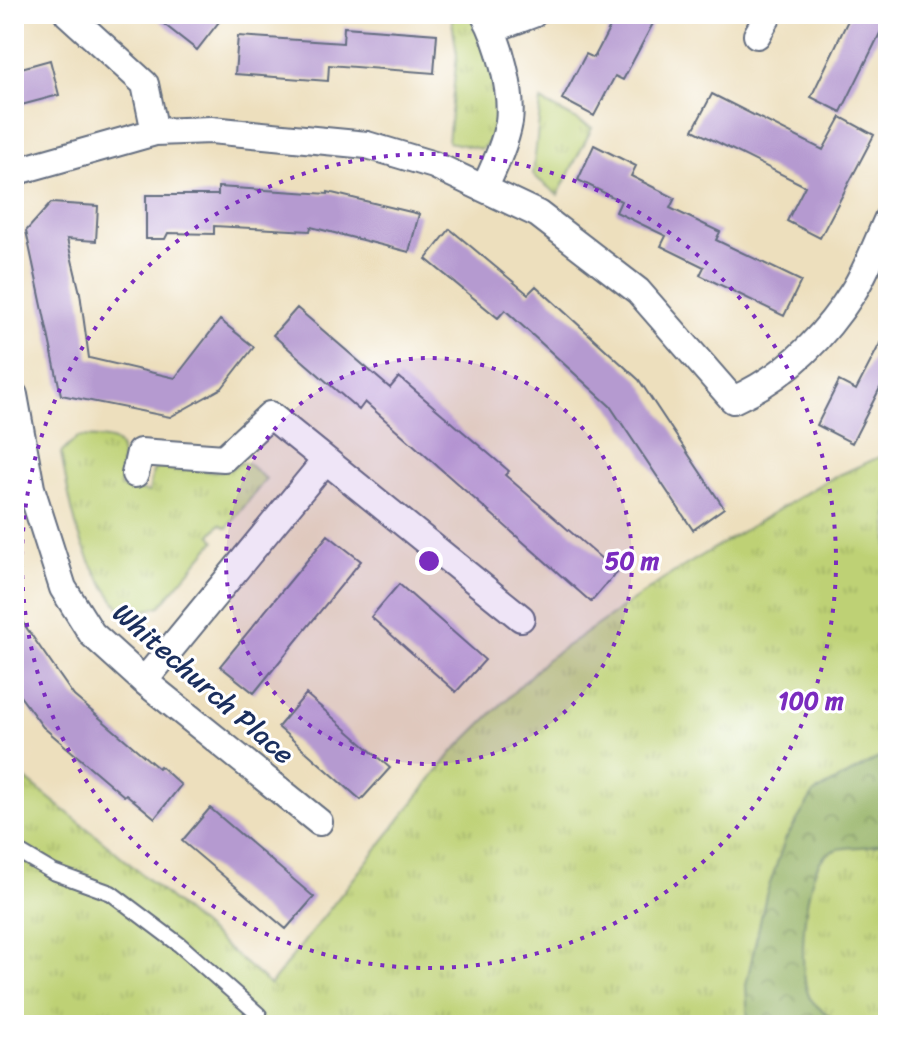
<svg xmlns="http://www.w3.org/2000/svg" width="902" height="1039" viewBox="0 0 902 1039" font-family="Sriracha,sans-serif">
  <defs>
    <pattern id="grass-tufts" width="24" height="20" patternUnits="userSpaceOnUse" patternTransform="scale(2)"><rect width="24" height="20" fill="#bed174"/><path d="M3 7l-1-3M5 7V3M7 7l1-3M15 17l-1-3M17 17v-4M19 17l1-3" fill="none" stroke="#a3b467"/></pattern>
    <pattern id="forest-crowns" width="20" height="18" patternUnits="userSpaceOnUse" patternTransform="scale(2)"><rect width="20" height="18" fill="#96b366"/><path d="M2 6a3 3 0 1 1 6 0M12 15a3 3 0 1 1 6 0" fill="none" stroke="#7a9257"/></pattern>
  </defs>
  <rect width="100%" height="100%" fill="#fff"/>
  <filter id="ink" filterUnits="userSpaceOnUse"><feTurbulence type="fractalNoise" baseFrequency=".0125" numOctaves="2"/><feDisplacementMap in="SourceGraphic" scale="16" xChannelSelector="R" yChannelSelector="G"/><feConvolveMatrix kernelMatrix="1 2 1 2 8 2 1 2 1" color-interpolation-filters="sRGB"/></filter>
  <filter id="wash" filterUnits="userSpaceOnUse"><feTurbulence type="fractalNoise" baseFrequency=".006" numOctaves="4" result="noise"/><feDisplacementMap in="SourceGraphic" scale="32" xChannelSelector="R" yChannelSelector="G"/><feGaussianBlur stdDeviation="1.8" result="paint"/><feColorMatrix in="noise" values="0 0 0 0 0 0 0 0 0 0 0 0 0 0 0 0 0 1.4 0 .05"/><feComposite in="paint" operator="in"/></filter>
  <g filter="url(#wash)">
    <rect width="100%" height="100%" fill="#eddfbd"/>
    <path fill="url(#grass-tufts)" stroke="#6c8069" stroke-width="2" d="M451 14H471C487 42 506 105 493 135 491 141 486 145 481 149L448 142 457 55Z
      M541 101 592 128 558 195 533 175Z
      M78 437C126 439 124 439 120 487L149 492 153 471C177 454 210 486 240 463H247L266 479 227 528 220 524 211 535 215 541 160 606 131 615C121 611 116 603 110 594 76 547 71 508 61 453Z
      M888 453V1025H14V770L109 846 270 985 452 753 546 660 673 573 826 481Z"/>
    <path fill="url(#forest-crowns)" stroke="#587162" stroke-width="2" d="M888 753V841C882 842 876 845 870 846 853 849 837 844 823 858 804 877 797 970 809 996 814 1007 832 1017 841 1025H748L746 985 766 895 785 840 814 793Z"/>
    <g id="blocks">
      <path fill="#b59ad0" d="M151 14H225L197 50Z
        M617 14H658L623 80 615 76 594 116 562 99 586 54 594 58Z
        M851 14H888V17L841 112 811 97Z
        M344 27 437 34 434 73 329 65 328 81 235 74 238 36 343 43Z
        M50 60 59 95 14 107V70Z
        M712 94 823 150 841 117 874 135 820 238 787 221 805 186 693 130Z
        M594 145 636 166 631 176 675 198 670 208 720 232 716 240 801 281 784 316 700 275 704 267 661 246 666 236 616 212 621 201 578 180Z
        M218 187 328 194V192L419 214 409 252 311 227 310 231 214 226V234L168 233 165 239H146V195H218Z
        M51 203 98 206 96 241 67 239 80 293 89 358 175 378 220 320 254 347 222 388 170 417 61 395 26 231Z
        M450 229 528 294 536 286 639 380 724 508 693 530 610 406 505 310 498 318 426 259Z
        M297 308 390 388 399 377 509 471 505 475 617 572 591 602 365 402 359 410 273 335Z
        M888 328V393L880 388 852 443 817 425 839 381 856 390Z
        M328 535 361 561 254 693 220 666Z
        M399 584 485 660 456 692 371 617Z
        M14 610 74 696 158 768 160 766 181 785 155 818 126 794 124 796 43 727 14 688Z
        M306 694 390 768 361 800 278 727Z
        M210 808 314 897 286 929 182 841Z"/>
    </g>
  </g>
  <g filter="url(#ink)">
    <use href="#blocks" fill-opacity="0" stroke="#646d7f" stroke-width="2"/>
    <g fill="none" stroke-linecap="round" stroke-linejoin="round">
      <g stroke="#646d7f" stroke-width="18">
        <path id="lane" d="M14 849 53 872 111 893 180 945 259 1015 252 1025"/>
      </g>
      <g stroke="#646d7f" stroke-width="30">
        <path id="street" d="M68 14 145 84 155 132
          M484 14C499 40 513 92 509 122 505 144 494 167 485 187
          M493 29 533 14
          M757 35 769 14
          M14 172 155 132 211 130 367 145 434 165 538 214 638 291 733 400C783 378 823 339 853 292 867 270 877 242 888 218
          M14 395 31 488 63 588 92 634 144 681 319 822
          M135 474 140 452 224 458 270 415 521 618
          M144 681 325 461"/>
      </g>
      <use href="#lane" stroke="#fff" stroke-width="14"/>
      <use href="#street" stroke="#fff" stroke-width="26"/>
    </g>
  </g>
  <circle cx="429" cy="561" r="203" fill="#7b2cbf" fill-opacity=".12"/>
  <g fill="none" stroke="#7b2cbf" stroke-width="4" stroke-dasharray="4 8">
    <circle cx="429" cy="561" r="203"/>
    <circle cx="429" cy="561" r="407"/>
  </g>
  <g text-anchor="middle" stroke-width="6" stroke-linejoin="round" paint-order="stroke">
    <g font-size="28" fill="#1b2f5e" stroke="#fff">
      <text transform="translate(204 683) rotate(41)" y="10">Whitechurch Place</text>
    </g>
  </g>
  <circle cx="429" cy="561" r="12" fill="#7b2cbf" stroke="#fff" stroke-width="4"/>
  <g font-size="24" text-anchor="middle" font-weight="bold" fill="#7b2cbf" stroke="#fff" stroke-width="6" stroke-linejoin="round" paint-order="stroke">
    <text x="632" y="569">50 m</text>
    <text x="811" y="709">100 m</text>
  </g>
  <rect width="902" height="1039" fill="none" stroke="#fff" stroke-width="48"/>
</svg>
